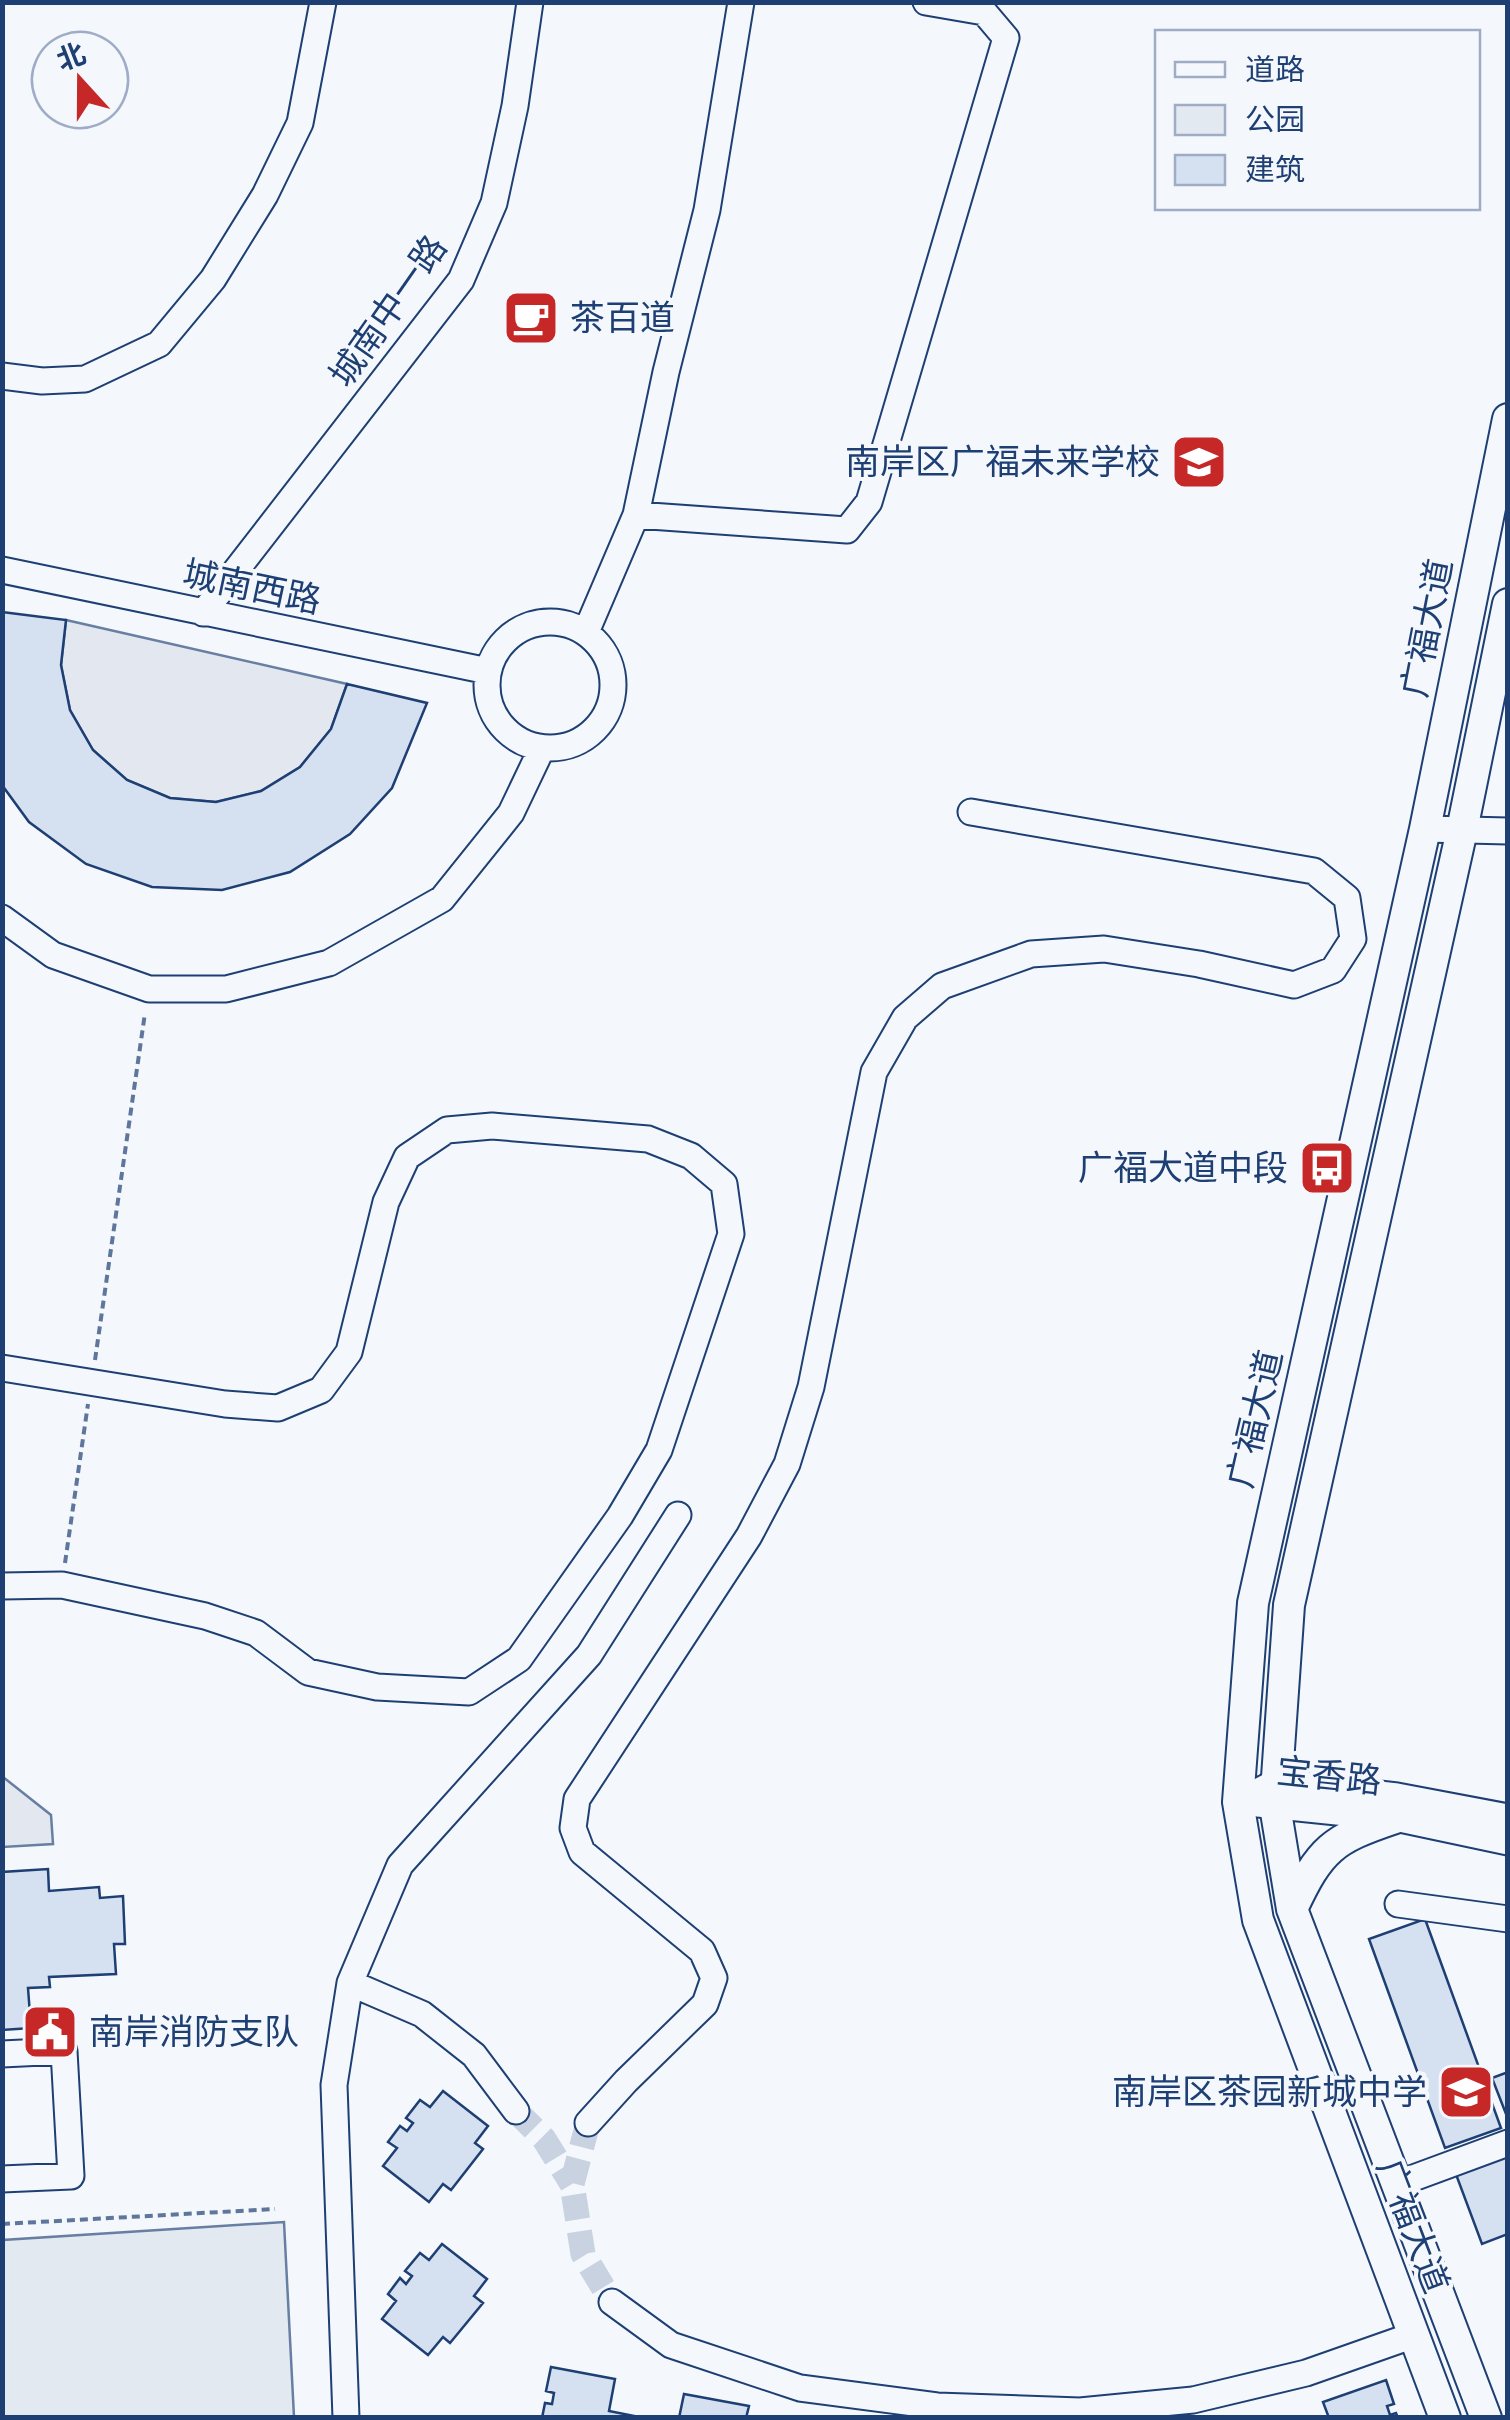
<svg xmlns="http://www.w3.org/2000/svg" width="1510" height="2420" viewBox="0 0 1510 2420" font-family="Merriweather,'Noto Sans SC',serif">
  <rect width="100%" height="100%" fill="#f4f7fb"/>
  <path fill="#e3e9f0" stroke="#687fa3" stroke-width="2.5" d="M284 2222 294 2417H3V2240Z"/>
  <path fill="#e3e8f0" stroke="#687fa3" stroke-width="2.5" d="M66 620 347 684 331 729 300 767 261 791 216 802 170 798 127 780 93 750 70 710 61 665Z
    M3 1777 51 1815 53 1844 3 1847Z"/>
  <path fill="#d5e0f0" stroke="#1d3f73" stroke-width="2.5" d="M2 612 66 620 61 665 70 710 93 750 127 780 170 798 216 802 261 791 300 767 331 729 347 684 427 703 392 788 350 834 290 872 222 890 152 887 86 864 29 822 2 785Z
    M48 1869 49 1891 99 1887 100 1898 123 1896 125 1944H114L116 1974 49 1977 50 1987 28 1988 31 2028 2 2030V1872Z
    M1425 1919 1501 2128 1445 2148 1369 1939Z
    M1508 2072V2119L1492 2078Z
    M443 2091 488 2126 475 2143 483 2149 451 2190 443 2184 429 2202 383 2166 397 2148 388 2142 400 2126 407 2131 413 2123 406 2118 420 2100 430 2107Z
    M1508 2150V2234L1482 2244 1454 2169Z
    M442 2244 487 2279 474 2296 483 2303 450 2343 443 2337 428 2355 382 2319 396 2301 388 2294 400 2278 406 2284 412 2276 405 2271 420 2253 429 2260Z
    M551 2367 615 2379 609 2411 644 2418H542L545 2403 552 2404 554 2393 546 2391Z
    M1386 2380 1394 2404 1387 2406 1390 2415 1396 2413 1398 2418H1329L1323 2402Z
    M684 2394 749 2406 746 2418H679Z"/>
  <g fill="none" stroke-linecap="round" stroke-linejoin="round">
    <path stroke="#c9d2e0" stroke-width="25" stroke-dasharray="25 12" stroke-linecap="butt" d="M516 2111 544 2139 572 2184
      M588 2123 572 2184 583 2254 612 2302"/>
    <g stroke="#1d3f73" stroke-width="29">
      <path id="minor" d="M2 376 42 381 85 379 159 344 213 279 265 195 300 123 323 2
        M636 515 847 530 869 502 1006 38 984 12 926 2
        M2 570 488 671
        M203 613 461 280 494 203 515 106 530 2
        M487 685a63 63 0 1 1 126 0a63 63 0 1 1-126 0Z
        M586 632 636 515 666 372 707 210 741 2
        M1425 829 1508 831
        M2 918 53 955 149 989H226L329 963 442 899 511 813 542 748
        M2 1368 225 1404 278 1408 321 1390 349 1352 386 1202 407 1157 447 1130 492 1126 648 1139 691 1156 724 1184 731 1234 659 1450 620 1516 519 1659 469 1692 377 1687 308 1672 256 1633 205 1616 62 1585 2 1586
        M1238 1802 1276 1782 1397 1796 1508 1817
        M1258 1804 1395 1818 1508 1842
        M1398 1904 1508 1919
        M350 1983 422 2014 474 2055 516 2111
        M2 2054 64 2051 71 2176 2 2179
        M588 2123 626 2081 705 2004 714 1978 702 1951 582 1852 573 1828 577 1799 749 1536 787 1464 811 1387 874 1072 905 1018 942 986 1031 954 1104 949 1199 964 1294 985 1333 970 1353 939 1347 898 1314 871 971 812
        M1397 2184 1508 2143
        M612 2302 671 2345 800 2388 937 2406 1080 2411 1193 2400 1306 2373 1414 2335
        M346 2418 334 2085 350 1983 400 1865 589 1655 678 1515"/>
    </g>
    <g stroke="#1d3f73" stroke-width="34">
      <path id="major" d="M1292 1909C1320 1849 1332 1839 1395 1818
        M1445 2418 1258 1920 1238 1802 1253 1603 1425 829 1508 419
        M1486 2418 1292 1909 1275 1806 1289 1605 1462 830 1508 604"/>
    </g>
    <path stroke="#5e769c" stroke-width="4" stroke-dasharray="8 5" stroke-linecap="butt" d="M95 1360 145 1013
      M65 1563 88 1404
      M2 2224 275 2209"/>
    <use href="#minor" stroke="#f4f7fb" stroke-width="25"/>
    <use href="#major" stroke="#f4f7fb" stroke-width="30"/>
  </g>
  <defs>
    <g id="cafe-square" transform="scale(2.875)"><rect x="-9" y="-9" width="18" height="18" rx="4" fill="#c62828" stroke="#f4f7fb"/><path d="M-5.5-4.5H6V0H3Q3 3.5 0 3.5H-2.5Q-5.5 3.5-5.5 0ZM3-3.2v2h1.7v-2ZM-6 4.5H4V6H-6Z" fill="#fff"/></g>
    <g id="school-square" transform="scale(2.875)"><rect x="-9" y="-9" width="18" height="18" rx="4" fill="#c62828" stroke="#f4f7fb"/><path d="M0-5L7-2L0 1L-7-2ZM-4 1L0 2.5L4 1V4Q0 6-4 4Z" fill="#fff"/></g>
    <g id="bus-square" transform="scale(2.875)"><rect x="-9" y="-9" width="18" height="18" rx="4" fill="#c62828" stroke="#f4f7fb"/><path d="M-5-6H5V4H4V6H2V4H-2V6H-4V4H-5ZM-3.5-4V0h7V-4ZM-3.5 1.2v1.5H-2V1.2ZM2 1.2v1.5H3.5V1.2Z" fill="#fff"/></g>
    <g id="civic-square" transform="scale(2.875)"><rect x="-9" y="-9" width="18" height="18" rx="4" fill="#c62828" stroke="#f4f7fb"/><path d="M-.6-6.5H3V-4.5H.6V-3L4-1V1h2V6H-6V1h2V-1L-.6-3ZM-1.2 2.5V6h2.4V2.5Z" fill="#fff"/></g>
  </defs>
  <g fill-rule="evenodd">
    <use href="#cafe-square" x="531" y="318"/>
    <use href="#school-square" x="1199" y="462"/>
    <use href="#bus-square" x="1327" y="1168"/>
    <use href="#civic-square" x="50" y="2032"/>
    <use href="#school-square" x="1466" y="2092"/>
  </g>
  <g text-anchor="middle" stroke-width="8" stroke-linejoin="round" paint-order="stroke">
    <g font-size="35" fill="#1d3f73" stroke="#f4f7fb">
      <text transform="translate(388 311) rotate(-55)" y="12">城南中一路</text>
      <text transform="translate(252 587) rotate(12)" y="12">城南西路</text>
      <text transform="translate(1427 628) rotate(-79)" y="12">广福大道</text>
      <text transform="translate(1255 1419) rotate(-77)" y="12">广福大道</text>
      <text transform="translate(1329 1776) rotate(6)" y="12">宝香路</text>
      <text transform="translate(1413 2226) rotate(69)" y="12">广福大道</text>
    </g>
    <g font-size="35" fill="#1d3f73" stroke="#f4f7fb" text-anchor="end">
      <text x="570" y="330" text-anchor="start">茶百道</text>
      <text x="1160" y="474">南岸区广福未来学校</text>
      <text x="1288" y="1180">广福大道中段</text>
      <text x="89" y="2044" text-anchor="start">南岸消防支队</text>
      <text x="1427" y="2104">南岸区茶园新城中学</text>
    </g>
  </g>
  <rect width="1510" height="2420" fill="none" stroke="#1d3f73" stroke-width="10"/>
  <rect x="1155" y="30" width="325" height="180" fill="#f4f7fb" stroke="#9eadc5" stroke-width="2.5"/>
  <rect x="1175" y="62" width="50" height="15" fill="#f4f7fb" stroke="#9eadc5" stroke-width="2.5"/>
  <text x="1245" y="80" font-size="30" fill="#1d3f73">道路</text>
  <rect x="1175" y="105" width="50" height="30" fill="#e3e9f0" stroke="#9eadc5" stroke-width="2.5"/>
  <text x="1245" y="130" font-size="30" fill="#1d3f73">公园</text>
  <rect x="1175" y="155" width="50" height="30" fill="#d5e0f0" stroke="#9eadc5" stroke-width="2.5"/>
  <text x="1245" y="180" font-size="30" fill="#1d3f73">建筑</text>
  <g transform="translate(80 80) rotate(339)"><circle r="48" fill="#f4f7fb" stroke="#9eadc5" stroke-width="2.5"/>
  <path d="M0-8L18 38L0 25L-18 38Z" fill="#c62828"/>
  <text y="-15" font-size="28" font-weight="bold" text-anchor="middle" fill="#1d3f73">北</text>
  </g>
</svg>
